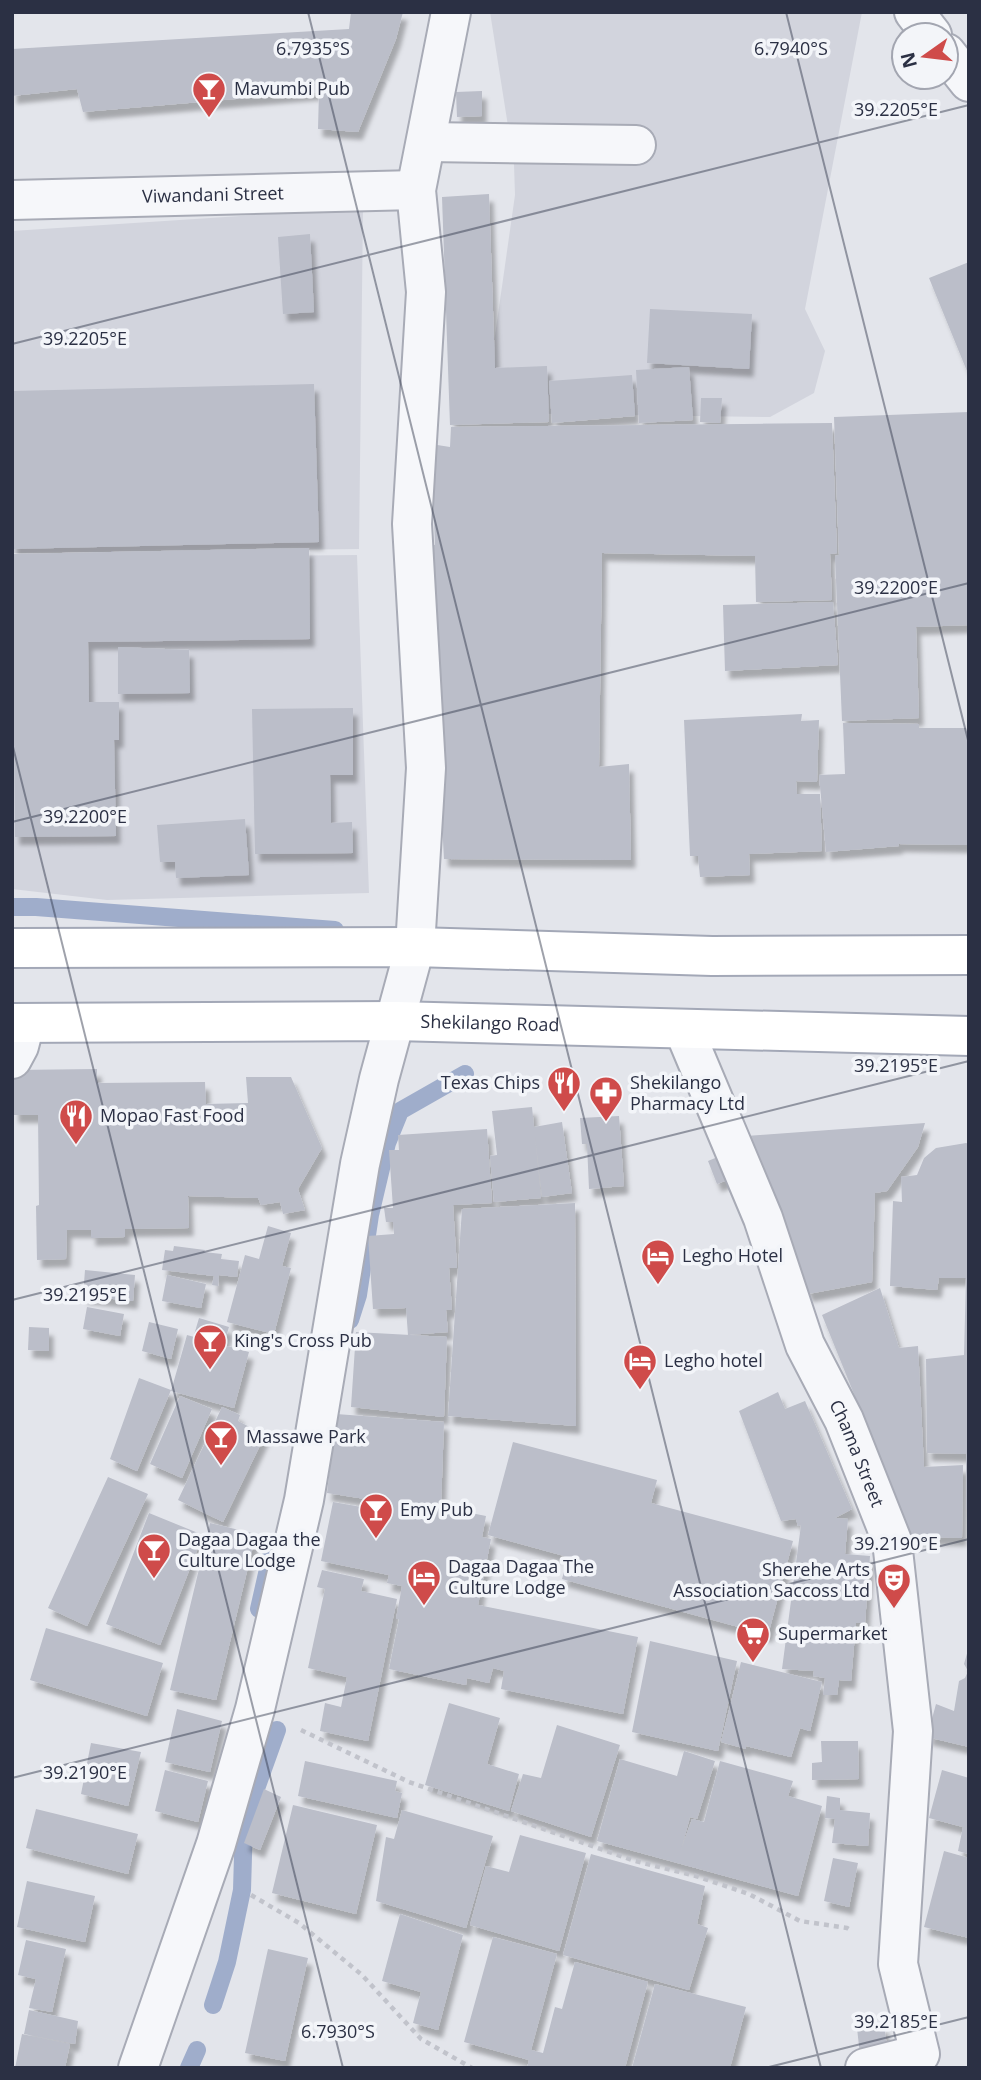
<svg xmlns="http://www.w3.org/2000/svg" width="981" height="2080" viewBox="0 0 981 2080" font-family="'Open Sans',sans-serif">
  <defs>
    <filter id="shadow"><feDropShadow dx="4.5" dy="8" stdDeviation="2" flood-color="#0004"/></filter>
  </defs>
  <rect width="100%" height="100%" fill="#e3e5eb"/>
  <path fill="#d2d4dd" d="M490 12H862L805 309 825 351 814 393 770 417 484 413 515 195 514 164Z
    M363 208 359 549 12 553V231Z
    M357 555 369 893 107 900 12 889V558Z"/>
  <g fill="none" stroke-linecap="round" stroke-linejoin="round">
    <path stroke="#9fadcb" stroke-width="18" d="M12 907H36L335 930
      M350 1320 358 1295 370 1215 387 1143 400 1111 465 1074
      M259 1609 271 1556
      M213 2005 227 1962 242 1890 244 1822 277 1730
      M189 2068 197 2050"/>
  </g>
  <path fill="#bbbec9" filter="url(#shadow)" d="M351 12H403L396 39 358 132 318 129 319 92 83 112 77 89 12 96V49L349 29Z
    M482 91V116L457 117 456 92Z
    M489 194 495 368 547 366 549 422 450 425 442 197Z
    M310 234 314 312 283 314 278 237Z
    M969 262V376L929 278Z
    M650 309 752 314 749 369 647 363Z
    M689 367 693 420 639 423 636 370Z
    M632 375 635 416 552 423 549 381Z
    M314 384 319 542 12 549V391Z
    M701 398H722L720 423 700 422Z
    M969 412V625L916 627 919 718 842 721 835 556 839 555 834 417Z
    M832 423 837 553 830 554 832 600 756 602 755 556 602 553 599 767 629 764 631 860 444 859 427 544 435 545 431 444 450 447 451 427Z
    M309 548 310 639 88 642 89 702H119V740H114L116 836 15 837 12 554Z
    M833 602 838 665 725 671 723 605Z
    M118 647 189 650 190 693 118 694Z
    M353 708V775H330L331 823 352 822 353 853 255 854 252 709Z
    M802 714 801 721 819 720 817 782 796 781 797 794H820L822 851 749 854 750 875 700 877 698 856H690L684 720Z
    M843 723 919 724V728H966L969 751V845L898 844 899 846 826 852 819 775 845 774Z
    M245 819 249 875 176 878 175 862H160L157 825Z
    M97 1069V1083L205 1082 206 1104 248 1103 246 1077H291L322 1148 298 1189 305 1210 283 1214 280 1202 261 1205 258 1198 188 1196 189 1228 125 1229V1237L91 1238V1230H67L66 1259 37 1260 36 1206 39 1205 38 1115H14L13 1070Z
    M532 1107 534 1127 562 1122 572 1193 542 1197 535 1136 541 1198 494 1202 490 1156 497 1155 492 1111Z
    M619 1116 624 1186 589 1189 587 1144H582L580 1118Z
    M925 1123 918 1147 887 1191 875 1193 872 1282 808 1294 746 1136Z
    M487 1129 492 1203 453 1205 457 1268H449L452 1310H446L448 1332 408 1335 406 1308 373 1309 368 1236 394 1234 393 1222H386L384 1208H393L389 1150H399L398 1135Z
    M966 1143 969 1144V1509H966V1454L927 1453 926 1359 964 1355 966 1278H939L937 1290 890 1286 893 1201 902 1202 901 1177 917 1175 924 1158 936 1148Z
    M720 1156 730 1179 717 1184 708 1161Z
    M575 1203 576 1426 448 1416 462 1209Z
    M268 1226 291 1233 282 1266 291 1268 274 1334 227 1322 245 1255 259 1259Z
    M174 1246 205 1250 204 1252 222 1254 221 1259 239 1261 237 1277 219 1275 218 1286 212 1285 214 1276 162 1270 165 1250 173 1251Z
    M85 1270 135 1275 133 1301 83 1296Z
    M167 1275 206 1284 201 1308 162 1301Z
    M880 1288 899 1348 918 1346 924 1467 963 1465 962 1538 912 1537 822 1315Z
    M87 1307 124 1314 120 1336 83 1329Z
    M199 1318 229 1327 224 1343 194 1335Z
    M149 1322 178 1329 171 1359 142 1351Z
    M29 1327 49 1328V1351L28 1350Z
    M356 1332 447 1337 444 1417 351 1407Z
    M187 1335 249 1352 234 1408 171 1391Z
    M139 1378 171 1390 137 1471 110 1459Z
    M778 1392 785 1409 805 1401 852 1509 835 1518 848 1519 845 1554 870 1556 865 1623H856L851 1681 839 1680 837 1695H823L825 1678 813 1676 814 1671 782 1669 801 1525 798 1526 796 1519 781 1521 739 1411Z
    M180 1396 212 1409 182 1478 150 1464Z
    M222 1407 240 1415 238 1421 265 1435 223 1522 178 1500Z
    M336 1414 444 1422 441 1507 486 1516 482 1537 491 1539 478 1605 638 1637 623 1714 501 1689 504 1671 493 1668 489 1683 467 1678 466 1685 389 1669 399 1619H396L402 1586 387 1583 389 1575 321 1561 333 1502 390 1512 391 1503 327 1493Z
    M513 1442 657 1480 651 1503 793 1541 768 1635 562 1579 568 1557 488 1535Z
    M108 1477 148 1494 87 1626 48 1608Z
    M149 1513 203 1535 160 1645 106 1624Z
    M210 1523 256 1534 216 1700 170 1690Z
    M322 1570 364 1579 361 1591 397 1599 368 1741 320 1731 325 1703 341 1707 347 1677 308 1668 325 1589 317 1587Z
    M46 1628 163 1663 147 1716 30 1680Z
    M650 1641 737 1661 718 1751 632 1732Z
    M968 1650H969V1747L927 1737 936 1704 954 1711 959 1681 965 1678 968 1671 964 1664Z
    M741 1662 822 1682 810 1731 800 1728 791 1757 746 1746V1749L721 1742Z
    M449 1703 500 1718 487 1764 519 1774 509 1811 425 1785Z
    M177 1709 222 1721 210 1772 165 1762Z
    M557 1725 620 1745 591 1837 511 1811 523 1774 541 1778Z
    M821 1741H858L859 1779 812 1780V1763L822 1762Z
    M91 1743 141 1752 128 1806 81 1794Z
    M684 1751 715 1761 697 1819 690 1817 681 1850 692 1819 704 1822 720 1761 793 1781 788 1796 822 1806 798 1896 597 1841 620 1759 677 1776Z
    M305 1761 397 1781 395 1791 402 1793 397 1818 298 1796Z
    M165 1770 208 1781 198 1822 155 1811Z
    M942 1770 969 1778V1854L958 1851 963 1827 929 1818Z
    M264 1789 281 1797 260 1850 244 1843Z
    M827 1796 840 1798V1810L870 1813 868 1846 832 1843 835 1819 825 1818Z
    M293 1805 377 1825 356 1914 272 1893Z
    M36 1809 138 1834 128 1874 26 1848Z
    M402 1810 493 1836 466 1928 376 1901 386 1837 394 1839Z
    M520 1835 586 1853 559 1951 470 1925 486 1866 509 1872Z
    M944 1851 969 1858V1938L924 1927Z
    M591 1854 705 1886 697 1924 708 1928 689 1990 563 1955Z
    M833 1858 858 1863 849 1907 824 1901Z
    M27 1881 95 1896 85 1942 17 1927Z
    M400 1914 463 1935 438 2030 413 2023 421 1992 382 1981Z
    M493 1937 557 1954 531 2050 543 2053 555 2007 562 2009 575 1962 648 1982 625 2068H527L529 2060 464 2042Z
    M26 1940 66 1949 52 2012 29 2008 36 1979 18 1975Z
    M268 1949 308 1958 285 2061 245 2053Z
    M655 1984 746 2007 730 2068H632Z
    M29 2010 78 2021 75 2044 24 2034Z
    M884 2025 889 2060 861 2064 857 2028Z
    M22 2034 70 2044 65 2068H15Z"/>
  <g fill="none" stroke-linecap="round" stroke-linejoin="round">
    <g stroke="#a8abb6" stroke-width="42">
      <g id="minor">
        <path d="M914 12 932 35"/>
        <path d="M946 53 969 82"/>
        <path d="M427 142 636 145"/>
        <path id="s1" d="M12 200 416 190"/>
        <path id="s2" d="M684 1030 763 1218 805 1345 844 1420 892 1541 913 1731 898 1964 920 2054 865 2068"/>
        <path d="M12 1059 19 1046 25 1023"/>
        <path d="M138 2068 216 1844 255 1709 304 1500 360 1164 379 1079 415 947 426 768 412 524 426 292 416 190 451 12"/>
      </g>
    </g>
    <g stroke="#a3a8b7" stroke-width="42">
      <g id="major">
        <path d="M12 948 415 947 712 956 969 955"/>
        <path id="s3" d="M12 1023 395 1021 969 1036"/>
      </g>
    </g>
    <path stroke="#c1c3cb" stroke-width="4.5" stroke-dasharray="5 5" stroke-linecap="butt" d="M301 1730 409 1782 635 1861 696 1876 749 1894 800 1921 847 1928 852 1931
      M251 1895 299 1923 362 1975 421 2039 472 2068"/>
    <use href="#minor" stroke="#f6f7fa" stroke-width="38"/>
    <use href="#major" stroke="#fff" stroke-width="38"/>
  </g>
  <path fill="none" stroke="#2b3044" stroke-width="2" stroke-opacity="0.45" d="M308 12 821 2068M786 12 969 744M12 344 969 105M12 743 343 2068M12 822 969 583M12 1300 969 1061M12 1778 969 1539M765 2068 969 2017"/>
  <defs>
    <g id="bar-pin" transform="scale(1.75)"><path d="M0 17L-7.5 6A9.5 9.5 0 1 1 7.5 6Z" fill="#cf4b4a" stroke="#f3f5f9"/><path d="M-6-5H6L.8 .8V4.5H3.5V6h-7V4.5H-.8V.8Z" fill="#fff"/></g>
    <g id="restaurant-pin" transform="scale(1.75)"><path d="M0 17L-7.5 6A9.5 9.5 0 1 1 7.5 6Z" fill="#cf4b4a" stroke="#f3f5f9"/><path d="M-5-6h1v4h1v-4h1v4h1v-4h1v5L-1.5 .5V6h-2V.5L-5-1ZM5-6V6H3V1.5H1.5Q1.5-4 5-6Z" fill="#fff"/></g>
    <g id="pharmacy-pin" transform="scale(1.75)"><path d="M0 17L-7.5 6A9.5 9.5 0 1 1 7.5 6Z" fill="#cf4b4a" stroke="#f3f5f9"/><path d="M-2-6h4v4h4v4h-4v4h-4v-4h-4v-4h4Z" fill="#fff"/></g>
    <g id="hotel-pin" transform="scale(1.75)"><path d="M0 17L-7.5 6A9.5 9.5 0 1 1 7.5 6Z" fill="#cf4b4a" stroke="#f3f5f9"/><path d="M-6-4.5h1.5V1H6V5H4.5V3h-9V5H-6ZM-4 0a1.8 1.8 0 1 1 3.6 0ZM.5 0V-2.5h3Q6-2.5 6 0Z" fill="#fff"/></g>
    <g id="theatre-pin" transform="scale(1.75)"><path d="M0 17L-7.5 6A9.5 9.5 0 1 1 7.5 6Z" fill="#cf4b4a" stroke="#f3f5f9"/><path d="M-5-5.5Q0-4 5-5.5V0Q5 5 0 6Q-5 5-5 0ZM-3.3-2.5H-1v1.5H-3.3ZM1-2.5H3.3v1.5H1ZM-2.8 1Q0 5.5 2.8 1Z" fill="#fff"/></g>
    <g id="supermarket-pin" transform="scale(1.75)"><path d="M0 17L-7.5 6A9.5 9.5 0 1 1 7.5 6Z" fill="#cf4b4a" stroke="#f3f5f9"/><path d="M-6-5.5h2.5l.6 2H6L4.5 2H-2.5L-4.4-4H-6ZM-1.5 3.2a1.3 1.3 0 1 0 .1 0ZM3 3.2a1.3 1.3 0 1 0 .1 0Z" fill="#fff"/></g>
  </defs>
  <g fill-rule="evenodd">
    <use href="#bar-pin" x="209" y="89"/>
    <use href="#restaurant-pin" x="564" y="1083"/>
    <use href="#pharmacy-pin" x="606" y="1093"/>
    <use href="#restaurant-pin" x="76" y="1116"/>
    <use href="#hotel-pin" x="658" y="1256"/>
    <use href="#bar-pin" x="210" y="1341"/>
    <use href="#hotel-pin" x="640" y="1361"/>
    <use href="#bar-pin" x="221" y="1437"/>
    <use href="#bar-pin" x="376" y="1510"/>
    <use href="#bar-pin" x="154" y="1550"/>
    <use href="#hotel-pin" x="424" y="1577"/>
    <use href="#theatre-pin" x="894" y="1580"/>
    <use href="#supermarket-pin" x="753" y="1634"/>
  </g>
  <g text-anchor="middle" stroke-width="7" stroke-linejoin="round" paint-order="stroke">
    <g font-size="18" fill="#2b3044" stroke="#f3f5f9" text-anchor="start">
      <text x="234" y="95">Mavumbi Pub</text>
      <text x="540" y="1089" text-anchor="end">Texas Chips</text>
      <text x="630" y="1089">Shekilango<tspan x="630" dy="21">Pharmacy Ltd</tspan></text>
      <text x="100" y="1122">Mopao Fast Food</text>
      <text x="682" y="1262">Legho Hotel</text>
      <text x="234" y="1347">King's Cross Pub</text>
      <text x="664" y="1367">Legho hotel</text>
      <text x="246" y="1443">Massawe Park</text>
      <text x="400" y="1516">Emy Pub</text>
      <text x="178" y="1546">Dagaa Dagaa the<tspan x="178" dy="21">Culture Lodge</tspan></text>
      <text x="448" y="1573">Dagaa Dagaa The<tspan x="448" dy="21">Culture Lodge</tspan></text>
      <text x="870" y="1576" text-anchor="end">Sherehe Arts<tspan x="870" dy="21">Association Saccoss Ltd</tspan></text>
      <text x="778" y="1640">Supermarket</text>
    </g>
    <g font-size="18" fill="#2b3044" stroke="#f3f5f9">
      <text dy="6" stroke="none"><textPath href="#s1" startOffset="201">Viwandani Street</textPath></text>
      <text dy="6" stroke="none"><textPath href="#s3" startOffset="478">Shekilango Road</textPath></text>
      <text dy="6" stroke="none"><textPath href="#s2" startOffset="458">Chama Street</textPath></text>
    </g>
  </g>
  <g font-size="18" text-anchor="middle" fill="#2b3044" stroke="#f3f5f9" stroke-width="7" stroke-linejoin="round" paint-order="stroke">
    <text x="313" y="55">6.7935°S</text>
    <text x="791" y="55">6.7940°S</text>
    <text x="896" y="116">39.2205°E</text>
    <text x="85" y="345">39.2205°E</text>
    <text x="896" y="594">39.2200°E</text>
    <text x="85" y="823">39.2200°E</text>
    <text x="896" y="1072">39.2195°E</text>
    <text x="85" y="1301">39.2195°E</text>
    <text x="896" y="1550">39.2190°E</text>
    <text x="85" y="1779">39.2190°E</text>
    <text x="896" y="2028">39.2185°E</text>
    <text x="338" y="2038">6.7930°S</text>
  </g>
  <rect width="981" height="2080" fill="none" stroke="#2b3044" stroke-width="28"/>
  <g transform="translate(925 56) rotate(256)"><circle r="33" fill="#f3f5f9" stroke="#a3a6b1" stroke-width="2"/>
  <path d="M0-5L12 26L0 18L-12 26Z" fill="#cf4b4a"/>
  <text y="-10" font-size="19" font-weight="bold" text-anchor="middle" fill="#2b3044">N</text>
  </g>
</svg>
